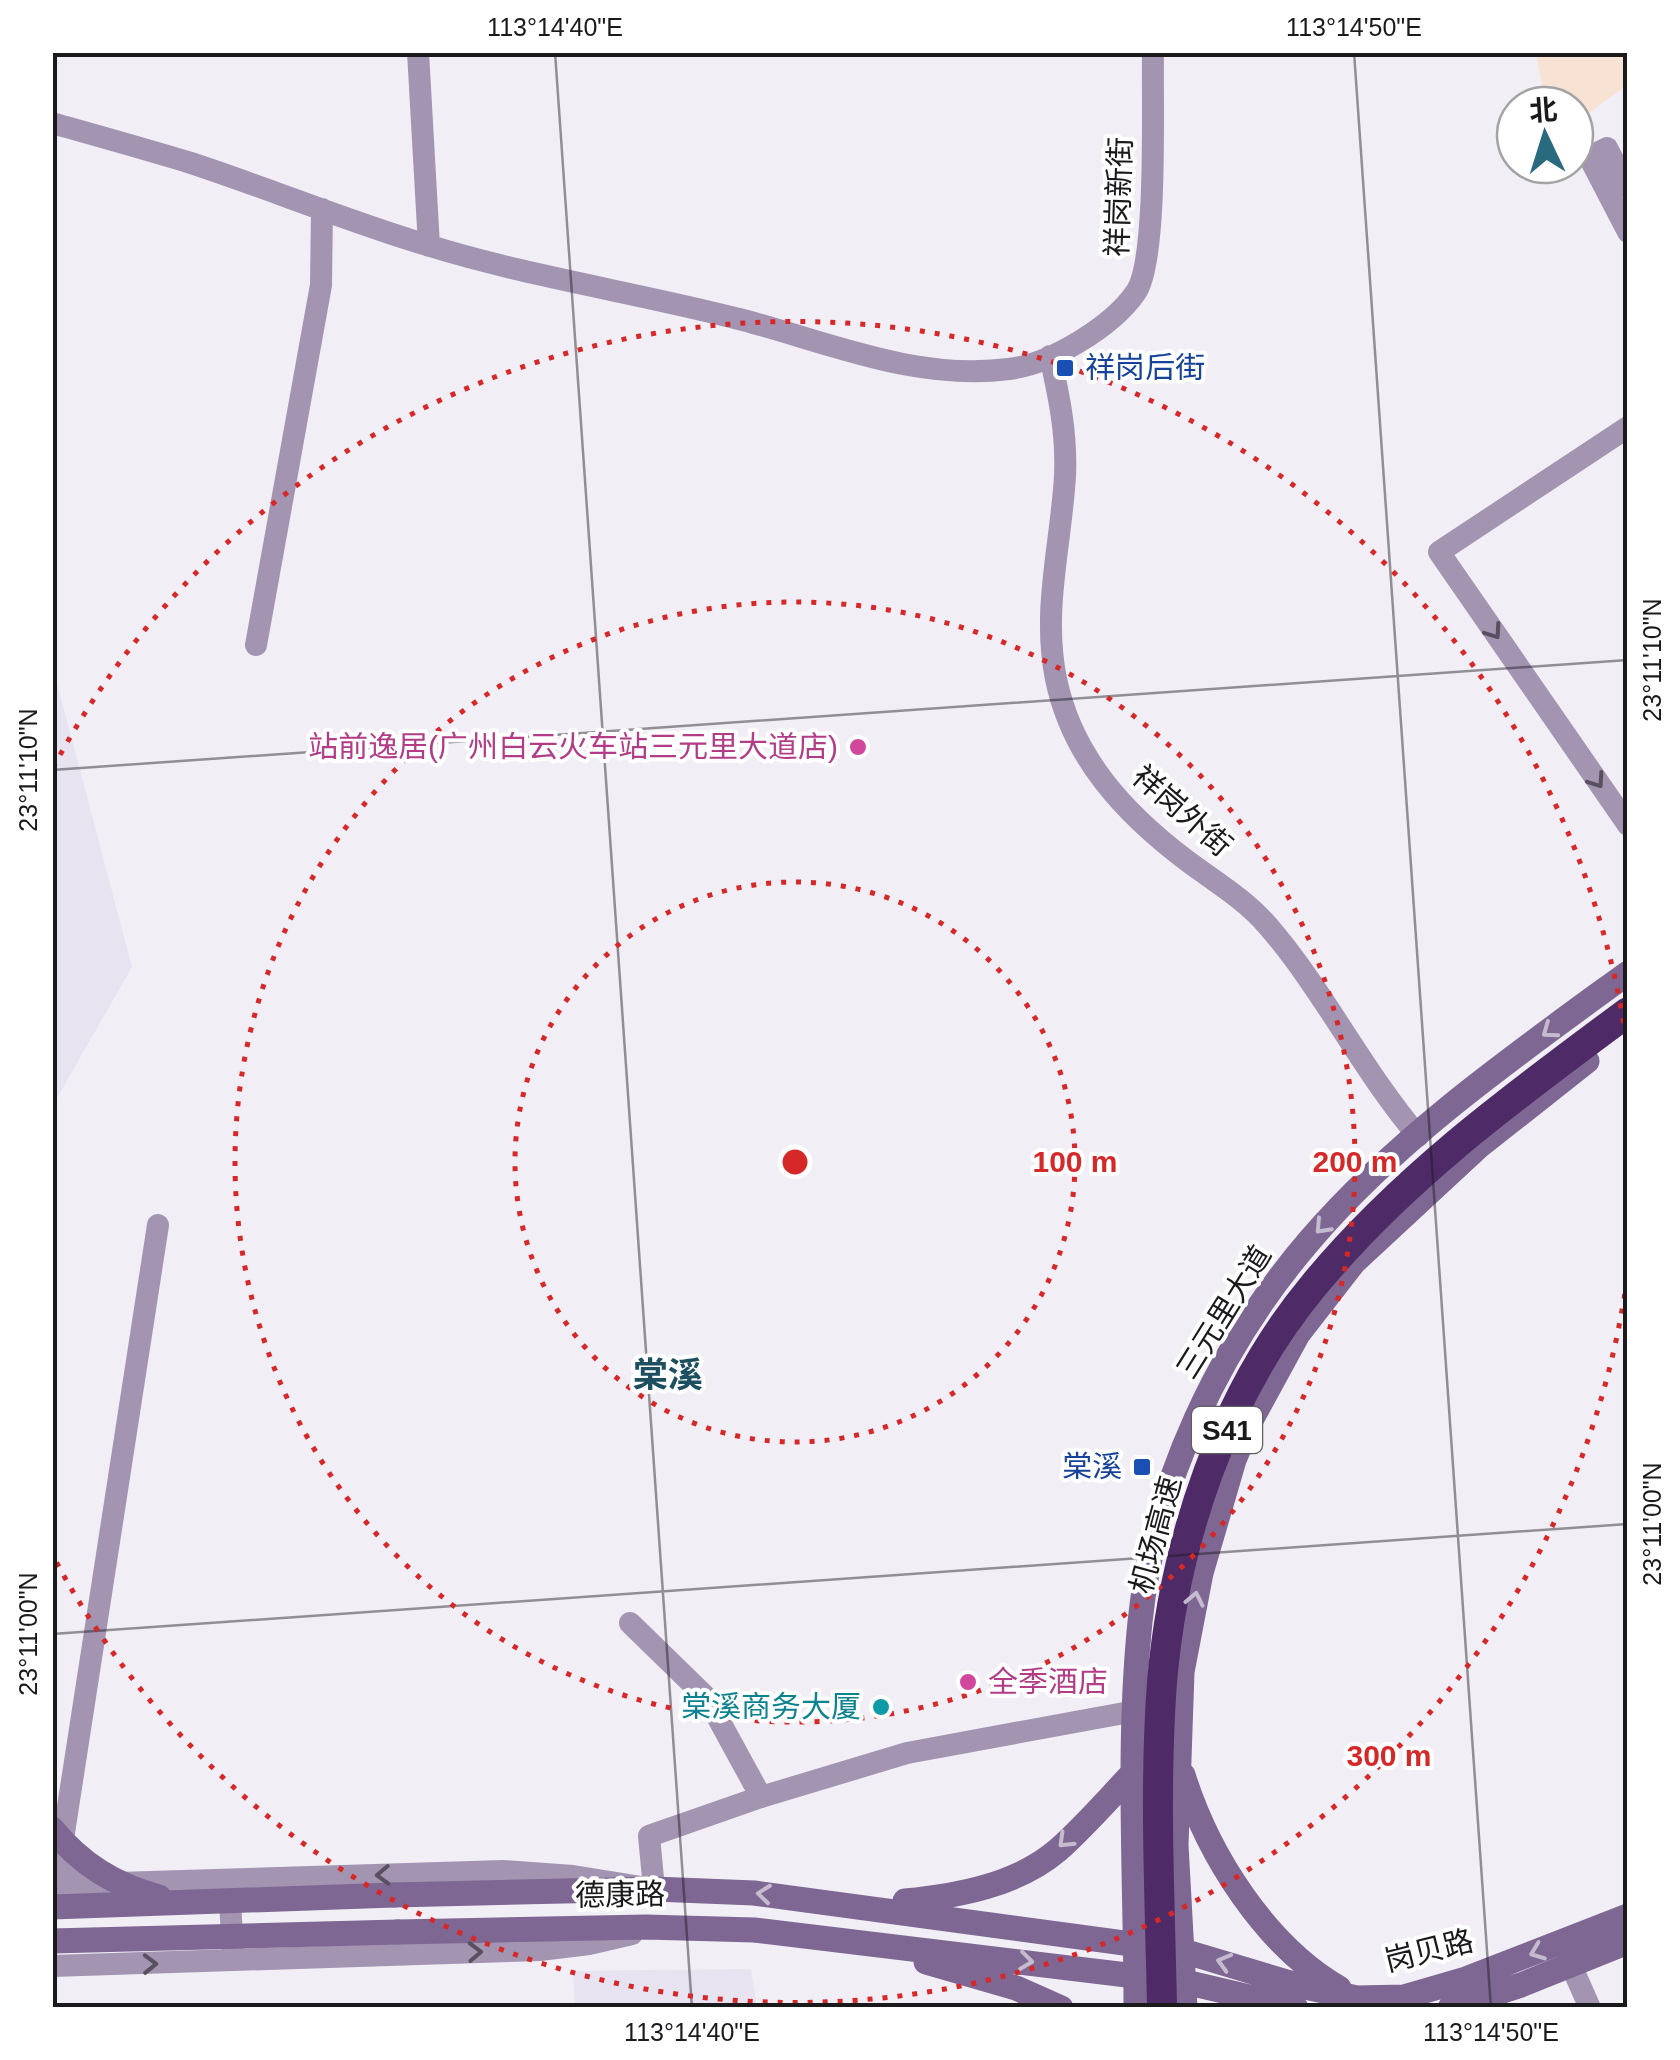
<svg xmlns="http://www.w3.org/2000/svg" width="1680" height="2060" viewBox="0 0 1680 2060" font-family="Arial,'Noto Sans SC',sans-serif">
  <rect width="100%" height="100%" fill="#f1eff5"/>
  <path fill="#f7e2d3" d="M1536 53H1627V85L1583 117 1575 112V105H1566L1543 89Z"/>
  <path fill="#e7e3f1" d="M53 668 132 967 53 1105H52Z
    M751 1969 757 2007H575L573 1971Z"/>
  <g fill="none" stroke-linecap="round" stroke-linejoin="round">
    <path stroke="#a394b2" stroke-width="22" d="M418 52 429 246
      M52 123C98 136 145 149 191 163 270 189 347 221 427 245 530 277 639 293 743 320 830 343 917 381 1009 369 1051 364 1113 326 1136 292 1158 260 1152 100 1153 52
      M1628 188 1607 148 1589 157 1628 232
      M1050 356C1059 396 1067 434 1065 476 1061 545 1042 610 1056 679 1072 757 1124 813 1186 860 1214 881 1245 899 1268 926 1324 991 1362 1070 1418 1136
      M1628 427 1439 552 1628 825
      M256 645 321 285 322 209
      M630 1623 707 1698 761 1797
      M61 1852 158 1225
      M229 1882 233 1955
      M52 1885 503 1871 573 1876 654 1889 649 1836 761 1797 907 1753 1135 1711
      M1571 1965 1590 2008
      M52 1966 540 1950 589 1944 632 1934"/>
    <path stroke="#a394b2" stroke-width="25" d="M52 1854 59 1862 93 1883"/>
    <path stroke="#7e6793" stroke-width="25" d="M1183 1775C1208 1855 1265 1945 1339 1988
      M394 1895 654 1889 754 1893 1183 1951 1300 1986 1357 1998 1404 1997 1466 1979 1628 1916
      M905 1901C958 1896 1017 1885 1058 1850 1085 1826 1109 1798 1134 1772
      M398 1932 646 1927 754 1930 1185 1982 1296 2008
      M926 1962 1016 1988 1061 2008
      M1136 2008C1136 1880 1127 1749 1140 1622 1154 1483 1219 1346 1310 1240 1398 1137 1518 1053 1628 973
      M1185 2008 1176 1845 1182 1672 1201 1573 1234 1460 1250 1422 1298 1334 1354 1262 1478 1147 1587 1061
      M1450 2008 1521 1985 1628 1942"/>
    <path stroke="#7e6793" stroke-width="25" d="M52 1829C81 1864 114 1885 159 1897
      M52 1907 394 1895
      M52 1941 398 1932"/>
    <path stroke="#4e2b67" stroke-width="30" d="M1162 2008C1160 1899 1154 1790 1162 1682 1174 1542 1223 1394 1314 1285 1403 1177 1516 1095 1628 1012"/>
  </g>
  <defs><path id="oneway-chevron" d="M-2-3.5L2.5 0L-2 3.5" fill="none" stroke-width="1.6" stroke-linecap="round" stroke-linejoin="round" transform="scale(2.5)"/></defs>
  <g stroke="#585060">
    <use href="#oneway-chevron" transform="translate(1494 632) rotate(55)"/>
    <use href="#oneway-chevron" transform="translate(1597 781) rotate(55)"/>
    <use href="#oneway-chevron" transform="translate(383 1875) rotate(178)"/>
    <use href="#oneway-chevron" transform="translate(475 1952) rotate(-2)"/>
    <use href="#oneway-chevron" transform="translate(150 1964) rotate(-1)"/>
  </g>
  <g stroke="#c5bbce">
    <use href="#oneway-chevron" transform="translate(1549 1031) rotate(144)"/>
    <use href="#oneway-chevron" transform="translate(1322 1227) rotate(133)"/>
    <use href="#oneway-chevron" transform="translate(1195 1599) rotate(-78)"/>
    <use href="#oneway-chevron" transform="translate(1065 1841) rotate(136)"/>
    <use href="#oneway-chevron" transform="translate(764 1894) rotate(-174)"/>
    <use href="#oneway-chevron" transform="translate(1537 1952) rotate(159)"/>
    <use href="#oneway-chevron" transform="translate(1026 1961) rotate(7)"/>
    <use href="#oneway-chevron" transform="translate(1224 1962) rotate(-164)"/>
  </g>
  <path fill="none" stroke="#1a191c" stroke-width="2.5" stroke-opacity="0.45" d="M555 52 692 2008M1354 52 1491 2008M52 770 1628 660M52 1634 1628 1524"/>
  <g fill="none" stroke="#d62828" stroke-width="5" stroke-dasharray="5 10">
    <circle cx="795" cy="1162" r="280"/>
    <circle cx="795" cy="1162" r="560"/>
    <path d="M1627 1279A840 840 0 0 1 53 1556M53 768A840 840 0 0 1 1627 1045"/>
  </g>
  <g fill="#1a4fb4" stroke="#fff" stroke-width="4">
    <rect x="1055" y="358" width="20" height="20" rx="5"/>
    <rect x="1132" y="1457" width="20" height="20" rx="5"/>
  </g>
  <g fill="#d1479c" stroke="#fff" stroke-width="4">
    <circle cx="858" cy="747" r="10"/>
    <circle cx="968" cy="1682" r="10"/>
  </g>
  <circle fill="#0f9aa8" stroke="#fff" stroke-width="4" cx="881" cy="1707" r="10"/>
  <g text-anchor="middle" stroke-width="8" stroke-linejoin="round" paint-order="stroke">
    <rect fill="#fff" stroke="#5f5e60" stroke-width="2.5" x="1192" y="1407" width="70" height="46" rx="8"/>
    <g font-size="28" font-weight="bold" fill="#1a191c">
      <text x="1227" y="1440">S41</text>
    </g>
    <g font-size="30" fill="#1a191c" stroke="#fff">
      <text transform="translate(1119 197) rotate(-88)" y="10">祥岗新街</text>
      <text transform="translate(1182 811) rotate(41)" y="10">祥岗外街</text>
      <text transform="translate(1224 1312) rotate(-58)" y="10">三元里大道</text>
      <text transform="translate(1156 1535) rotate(-75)" y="10">机场高速</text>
      <text transform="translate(620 1895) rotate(-1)" y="10">德康路</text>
      <text transform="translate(1429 1951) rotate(-14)" y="10">岗贝路</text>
    </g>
    <g font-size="30" fill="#164399" stroke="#fff" text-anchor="start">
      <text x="1085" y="378">祥岗后街</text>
      <text x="1122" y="1477" text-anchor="end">棠溪</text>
    </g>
    <g font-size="30" fill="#b23c85" stroke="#fff" text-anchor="end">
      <text x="838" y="757">站前逸居(广州白云火车站三元里大道店)</text>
      <text x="988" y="1692" text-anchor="start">全季酒店</text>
    </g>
    <g font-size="30" fill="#0d838f" stroke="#fff" text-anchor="end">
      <text x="861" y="1717">棠溪商务大厦</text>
    </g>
    <g font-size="35" font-weight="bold" fill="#1c4f5f" stroke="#fff">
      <text x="668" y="1387">棠溪</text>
    </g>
  </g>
  <circle cx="795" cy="1162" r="15" fill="#d62828" stroke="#fff" stroke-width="5"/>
  <g font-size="30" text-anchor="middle" font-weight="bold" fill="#d62828" stroke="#fff" stroke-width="8" stroke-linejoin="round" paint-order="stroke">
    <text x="1075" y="1172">100 m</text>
    <text x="1355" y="1172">200 m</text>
    <text x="1389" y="1766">300 m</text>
  </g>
  <rect width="1680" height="2060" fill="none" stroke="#ffffff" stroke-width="110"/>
  <g transform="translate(1545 135) rotate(356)"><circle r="48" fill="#ffffff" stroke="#a3a3a4" stroke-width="2.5"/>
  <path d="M0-8L18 38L0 25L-18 38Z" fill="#296a7e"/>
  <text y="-15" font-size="28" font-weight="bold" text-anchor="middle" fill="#1a191c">北</text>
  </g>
  <rect x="55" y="55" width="1570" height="1950" fill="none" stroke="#1a191c" stroke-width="4"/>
  <g font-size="25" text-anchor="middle" fill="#1a191c">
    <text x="555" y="36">113°14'40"E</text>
    <text x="1354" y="36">113°14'50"E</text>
    <text transform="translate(1652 660) rotate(-90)" y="9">23°11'10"N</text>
    <text transform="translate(28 770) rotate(-90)" y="9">23°11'10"N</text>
    <text transform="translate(1652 1524) rotate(-90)" y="9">23°11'00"N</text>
    <text transform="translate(28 1634) rotate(-90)" y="9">23°11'00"N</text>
    <text x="692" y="2041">113°14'40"E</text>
    <text x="1491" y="2041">113°14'50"E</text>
  </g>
</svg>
